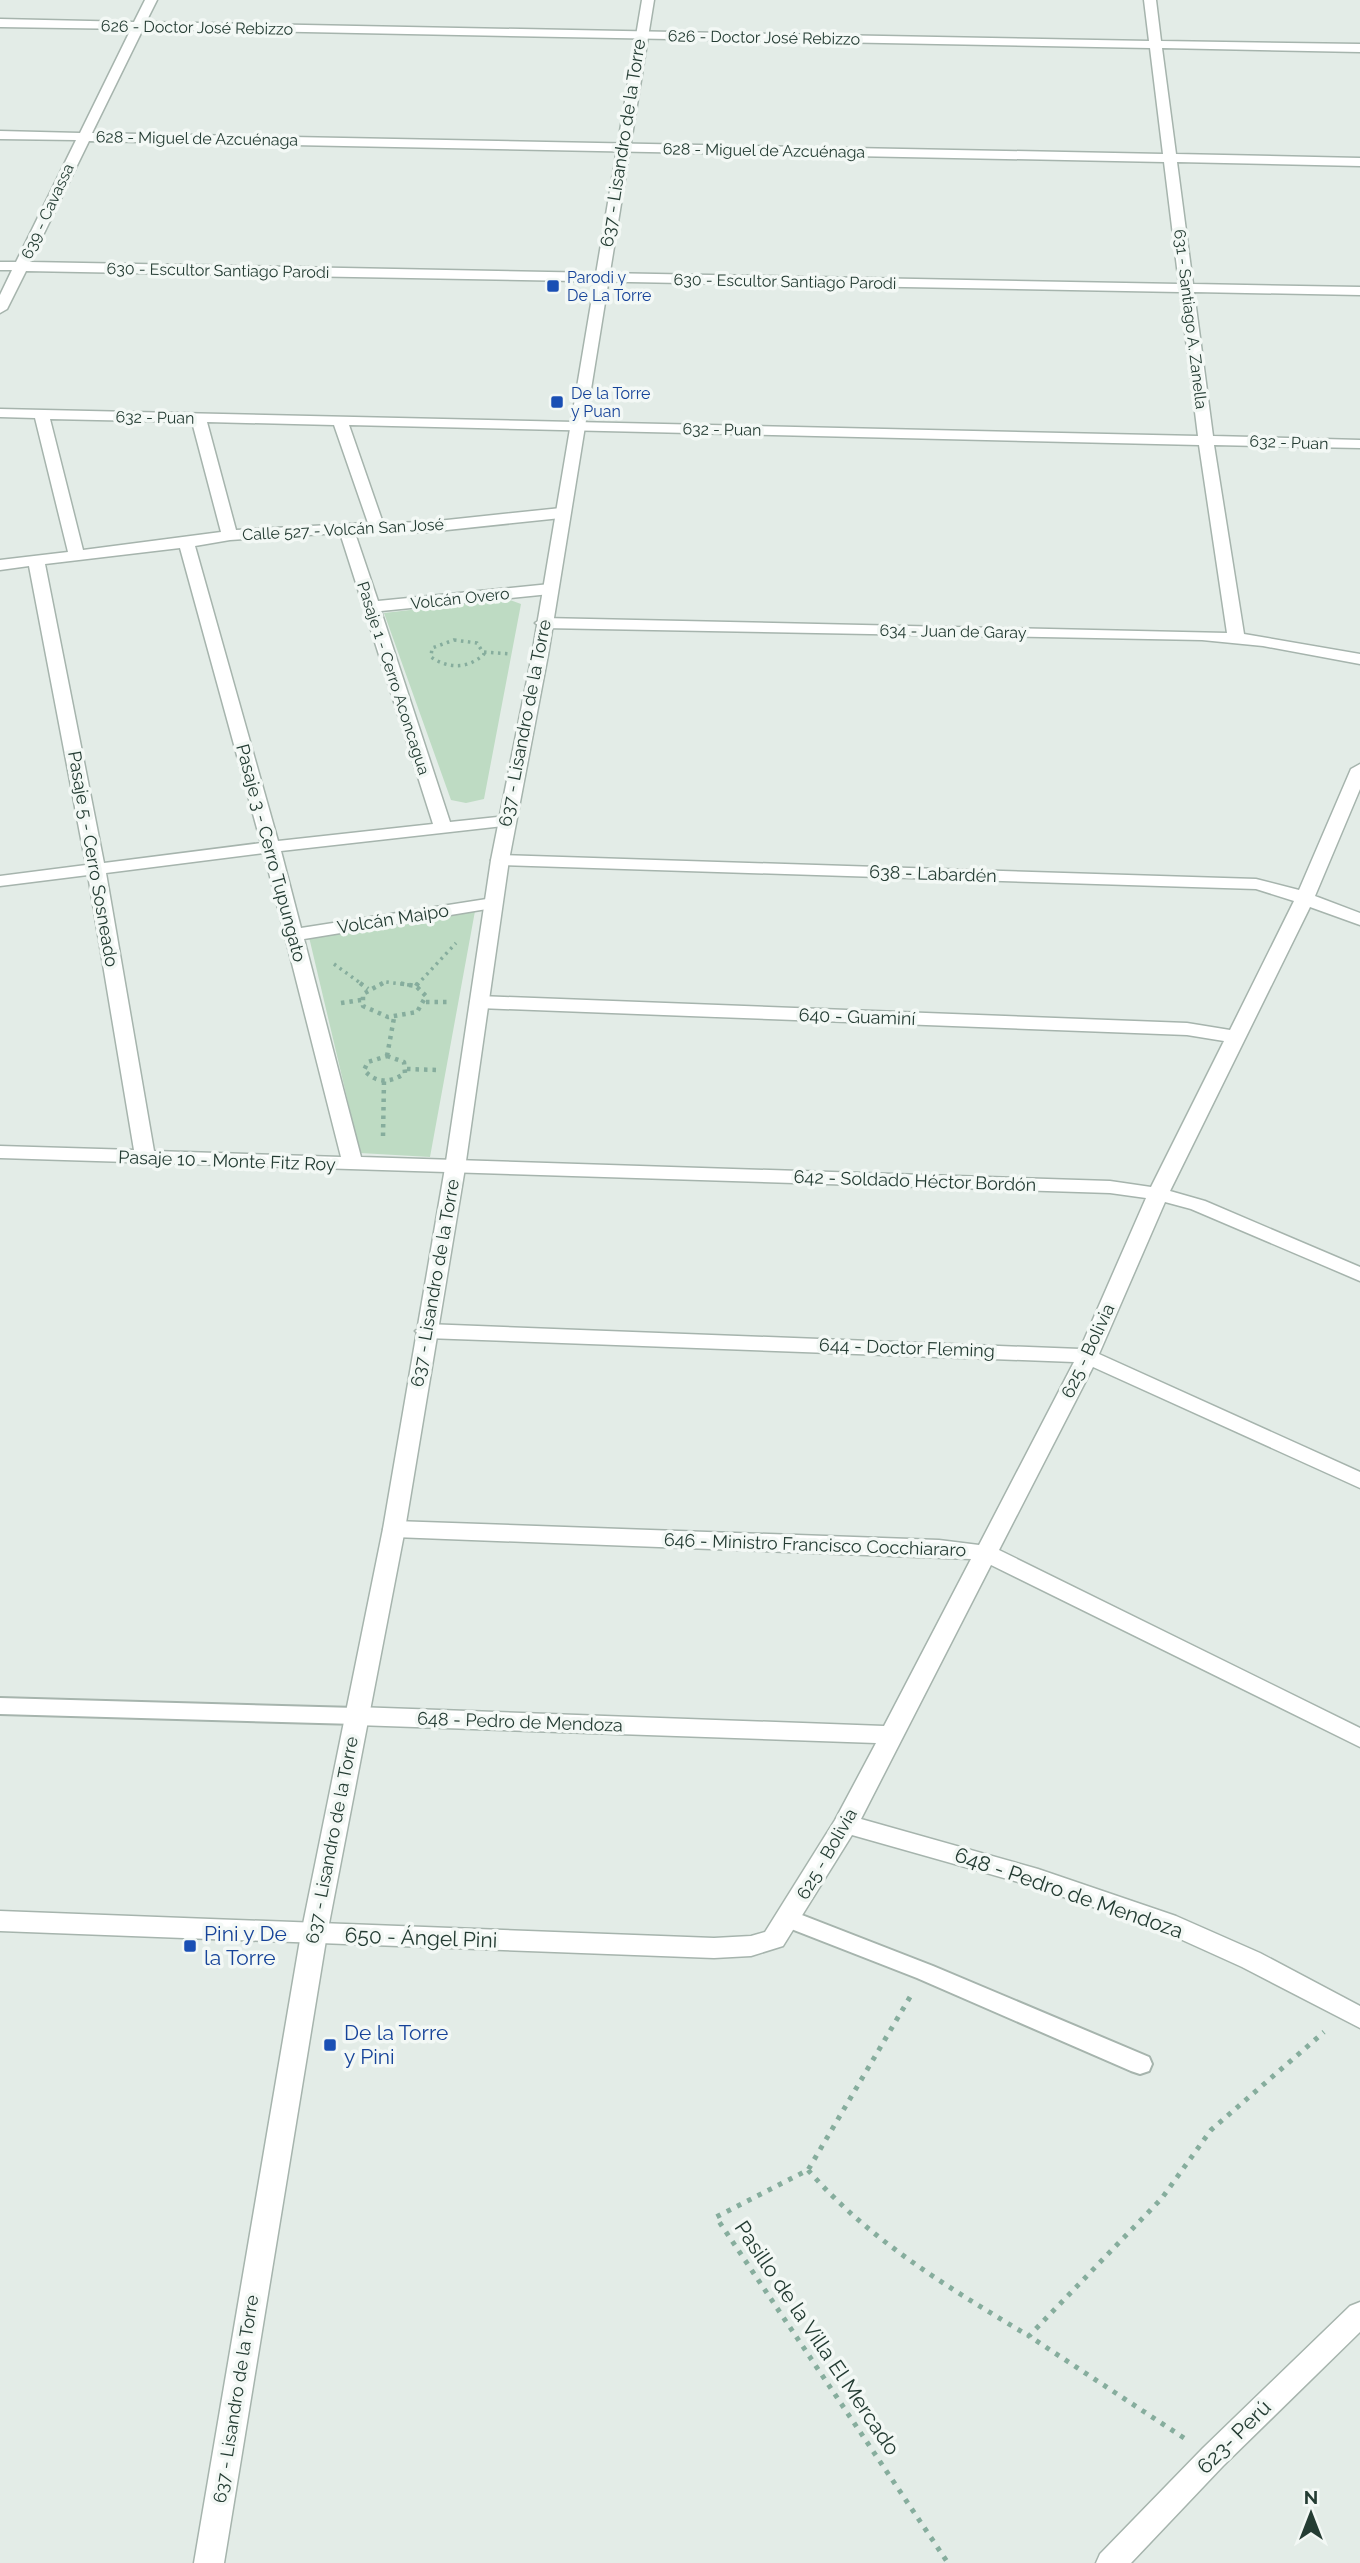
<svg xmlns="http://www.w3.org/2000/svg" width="1360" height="2563" viewBox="0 0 1360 2563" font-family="Raleway,sans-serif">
  <rect width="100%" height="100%" fill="#e3ece7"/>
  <path fill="#bedbc3" d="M507 599 521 604 484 799 466 803 451 800 384 613Z
    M475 911 430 1157 360 1153 309 937Z"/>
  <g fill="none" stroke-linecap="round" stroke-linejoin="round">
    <g stroke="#a6b4ad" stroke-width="4">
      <path id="service" d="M0 1698 356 1708 364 1710 367 1716 364 1722 356 1724 0 1714Z
        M789 1910 933 1966 1149 2057 1152 2064 1149 2071 1140 2074 1131 2071 917 1978 781 1925 777 1919 781 1913Z"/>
    </g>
    <g stroke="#a6b4ad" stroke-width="3">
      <path id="minor" d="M145 0H157L146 22 1149 41 1144 0H1156L1161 41 1360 44V52L1162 48 1176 154 1360 158V166L1177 162 1193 284 1360 287V295L1194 292 1213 436 1360 440V448L1214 445 1244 634 1360 654V664L1263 646 1202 640 543 628 535 623 543 618 1227 633 1199 445 349 425 383 523 428 522 561 508 569 513 561 518 428 532 355 533 378 601 550 584 558 589 550 594 381 611 450 822 507 816 516 821 513 825 281 851 301 928 493 898 502 903 493 908 304 939 361 1157 1110 1181 1151 1187 1224 1041 1187 1035 479 1008 470 1002 479 996 1187 1023 1230 1030 1294 901 1256 889 500 865 491 860 500 855 1256 879 1299 890 1351 769 1360 764V789L1315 896 1360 913V925L1310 907 1170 1191 1205 1201 1360 1267V1281L1191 1209 1165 1202 1099 1354 1360 1472V1488L1093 1367 999 1550 1360 1728V1747L991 1565 861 1819 1038 1869 1176 1916 1260 1953 1360 2006V2028L1242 1967 1158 1929 1025 1884 852 1835 783 1946 751 1956 714 1958 0 1931V1911L714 1938 751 1936 765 1932 835 1820 876 1743 356 1725 347 1722 344 1716 347 1710 356 1707 884 1726 971 1559 394 1537 386 1534 383 1529 386 1524 394 1521 939 1540 979 1545 1074 1362 426 1338 415 1331 426 1324 1080 1349 1146 1198 1110 1193 0 1158V1146L134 1150 88 875 0 886V876L86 865 29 566 0 570V560L68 552 35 418 0 417V409L1198 436 1180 292 26 271 7 309 0 313V295L12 270H0V262H16L76 140 0 139V131L80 133 131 29 0 27V19L134 22ZM143 29 1150 48 1163 154 92 133ZM89 141 1164 162 1179 284 30 262ZM50 419 192 422 221 532 83 550ZM207 422 334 425 368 523 236 530ZM340 533 433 824 278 841 195 546 230 540ZM180 548 261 843 104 863 45 564ZM264 853 341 1157 154 1151 106 873Z
        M1360 2302V2332L1223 2466 1131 2563H1096L1100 2554 1203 2448 1350 2306Z"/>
    </g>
    <g stroke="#a6b4ad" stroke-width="3">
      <path id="tertiary" d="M642 0H654L548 655 509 860 465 1168 405 1529 327 1934 224 2563H194L301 1934 383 1529 445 1168 491 860 532 655Z"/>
    </g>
    <path stroke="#86ad9d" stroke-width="3.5" stroke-dasharray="2.5 4.5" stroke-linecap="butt" d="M454 640 477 643 484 654C469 669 448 669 431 657L432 648Z
      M484 652 511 654
      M334 964 363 985
      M380 985 386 982 410 985
      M417 985 456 943"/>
    <path stroke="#86ad9d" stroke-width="4.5" stroke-dasharray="3.5 5" stroke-linecap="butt" d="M360 983 368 989
      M383 983 363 994V1006L388 1017 417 1012 426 996 416 986 397 983
      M416 986 418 983
      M426 1002H449
      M341 1003 361 1000
      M387 1056 404 1062 405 1073C391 1083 376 1084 364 1070L368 1062Z
      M387 1056 394 1018
      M407 1069 438 1070
      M383 1136 384 1081"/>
    <path stroke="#86ad9d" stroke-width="5" stroke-dasharray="4.5 7" stroke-linecap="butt" d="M910 1997 808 2170 716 2217 948 2563
      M808 2170C870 2241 949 2288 1029 2336
      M1184 2438 1029 2336 1162 2198 1211 2130 1324 2032"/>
    <use href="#service" fill="#fff" fill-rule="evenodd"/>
    <use href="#minor" fill="#fff" fill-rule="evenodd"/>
    <use href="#tertiary" fill="#fff" fill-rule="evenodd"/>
  </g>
  <g fill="#1a4fb4" stroke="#f3f8f5" stroke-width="2.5">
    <rect x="546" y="279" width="14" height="14" rx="3.5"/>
    <rect x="550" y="395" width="14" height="14" rx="3.5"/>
    <rect x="183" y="1939" width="14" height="14" rx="3.5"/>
    <rect x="323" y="2038" width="14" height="14" rx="3.5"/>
  </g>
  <g text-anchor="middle" stroke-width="7" stroke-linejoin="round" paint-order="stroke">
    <g font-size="16" fill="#243c33" stroke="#f3f8f5">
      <text transform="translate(197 27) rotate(1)" y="6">626 - Doctor José Rebizzo</text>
      <text transform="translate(764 37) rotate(1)" y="6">626 - Doctor José Rebizzo</text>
      <text transform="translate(197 138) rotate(1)" y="6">628 - Miguel de Azcuénaga</text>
      <text transform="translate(764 150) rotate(1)" y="6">628 - Miguel de Azcuénaga</text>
      <text transform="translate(47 211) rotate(-65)" y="6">639 - Cavassa</text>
      <text transform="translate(218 270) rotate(1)" y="6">630 - Escultor Santiago Parodi</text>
      <text transform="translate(785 281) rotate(1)" y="6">630 - Escultor Santiago Parodi</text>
      <text transform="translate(1191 319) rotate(83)" y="6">631 - Santiago A. Zanella</text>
      <text transform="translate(155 417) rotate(1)" y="6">632 - Puan</text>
      <text transform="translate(722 429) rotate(1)" y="6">632 - Puan</text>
      <text transform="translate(1289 442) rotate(2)" y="6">632 - Puan</text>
      <text transform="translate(343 529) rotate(-3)" y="6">Calle 527 - Volcán San José</text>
      <text transform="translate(460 598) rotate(-6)" y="6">Volcán Overo</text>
      <text transform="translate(953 631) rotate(1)" y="6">634 - Juan de Garay</text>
      <text transform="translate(394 678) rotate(72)" y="6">Pasaje 1 - Cerro Aconcagua</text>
    </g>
    <g font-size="16" fill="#164399" stroke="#f3f8f5" text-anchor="start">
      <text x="567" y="283">Parodi y<tspan x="567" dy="18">De La Torre</tspan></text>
      <text x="571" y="399">De la Torre<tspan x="571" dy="18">y Puan</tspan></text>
    </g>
    <g font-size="18" fill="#243c33" stroke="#f3f8f5">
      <text transform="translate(623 143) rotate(-81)" y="6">637 - Lisandro de la Torre</text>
      <text transform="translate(525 723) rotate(-79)" y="6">637 - Lisandro de la Torre</text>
      <text transform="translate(271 853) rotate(75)" y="6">Pasaje 3 - Cerro Tupungato</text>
      <text transform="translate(93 859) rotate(80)" y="6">Pasaje 5 - Cerro Sosneado</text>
      <text transform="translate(933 874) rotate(2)" y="6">638 - Labardén</text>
      <text transform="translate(393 919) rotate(-9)" y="6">Volcán Maipo</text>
      <text transform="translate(857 1017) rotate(2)" y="6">640 - Guaminí</text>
      <text transform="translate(227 1161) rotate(2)" y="6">Pasaje 10 - Monte Fitz Roy</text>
      <text transform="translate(915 1181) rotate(2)" y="6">642 - Soldado Héctor Bordón</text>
      <text transform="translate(435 1283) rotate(-80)" y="6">637 - Lisandro de la Torre</text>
      <text transform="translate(907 1348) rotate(2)" y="6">644 - Doctor Fleming</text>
      <text transform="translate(1088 1351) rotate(-65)" y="6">625 - Bolivia</text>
      <text transform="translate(815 1545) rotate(2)" y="6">646 - Ministro Francisco Cocchiararo</text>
      <text transform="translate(520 1722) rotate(2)" y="6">648 - Pedro de Mendoza</text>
      <text transform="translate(332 1840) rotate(-79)" y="6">637 - Lisandro de la Torre</text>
      <text transform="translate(827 1854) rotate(-60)" y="6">625 - Bolivia</text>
      <text transform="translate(236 2399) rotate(-81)" y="6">637 - Lisandro de la Torre</text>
    </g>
    <g font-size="21" fill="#243c33" stroke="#f3f8f5">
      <text transform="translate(1069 1893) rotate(19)" y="7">648 - Pedro de Mendoza</text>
      <text transform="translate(421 1938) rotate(2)" y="7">650 - Ángel Pini</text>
      <text transform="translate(817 2338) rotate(56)" y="7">Pasillo de la Villa El Mercado</text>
      <text transform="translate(1234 2437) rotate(-45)" y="7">623- Perú</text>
    </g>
    <g font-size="21" fill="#164399" stroke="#f3f8f5" text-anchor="start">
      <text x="204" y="1941">Pini y De<tspan x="204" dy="24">la Torre</tspan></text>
      <text x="344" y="2040">De la Torre<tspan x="344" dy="24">y Pini</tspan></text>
    </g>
  </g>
  <g transform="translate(1311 2514)" stroke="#f3f8f5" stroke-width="5" paint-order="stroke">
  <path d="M0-5L12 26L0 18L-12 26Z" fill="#243c33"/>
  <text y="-10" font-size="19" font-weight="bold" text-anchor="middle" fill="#243c33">N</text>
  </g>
</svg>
